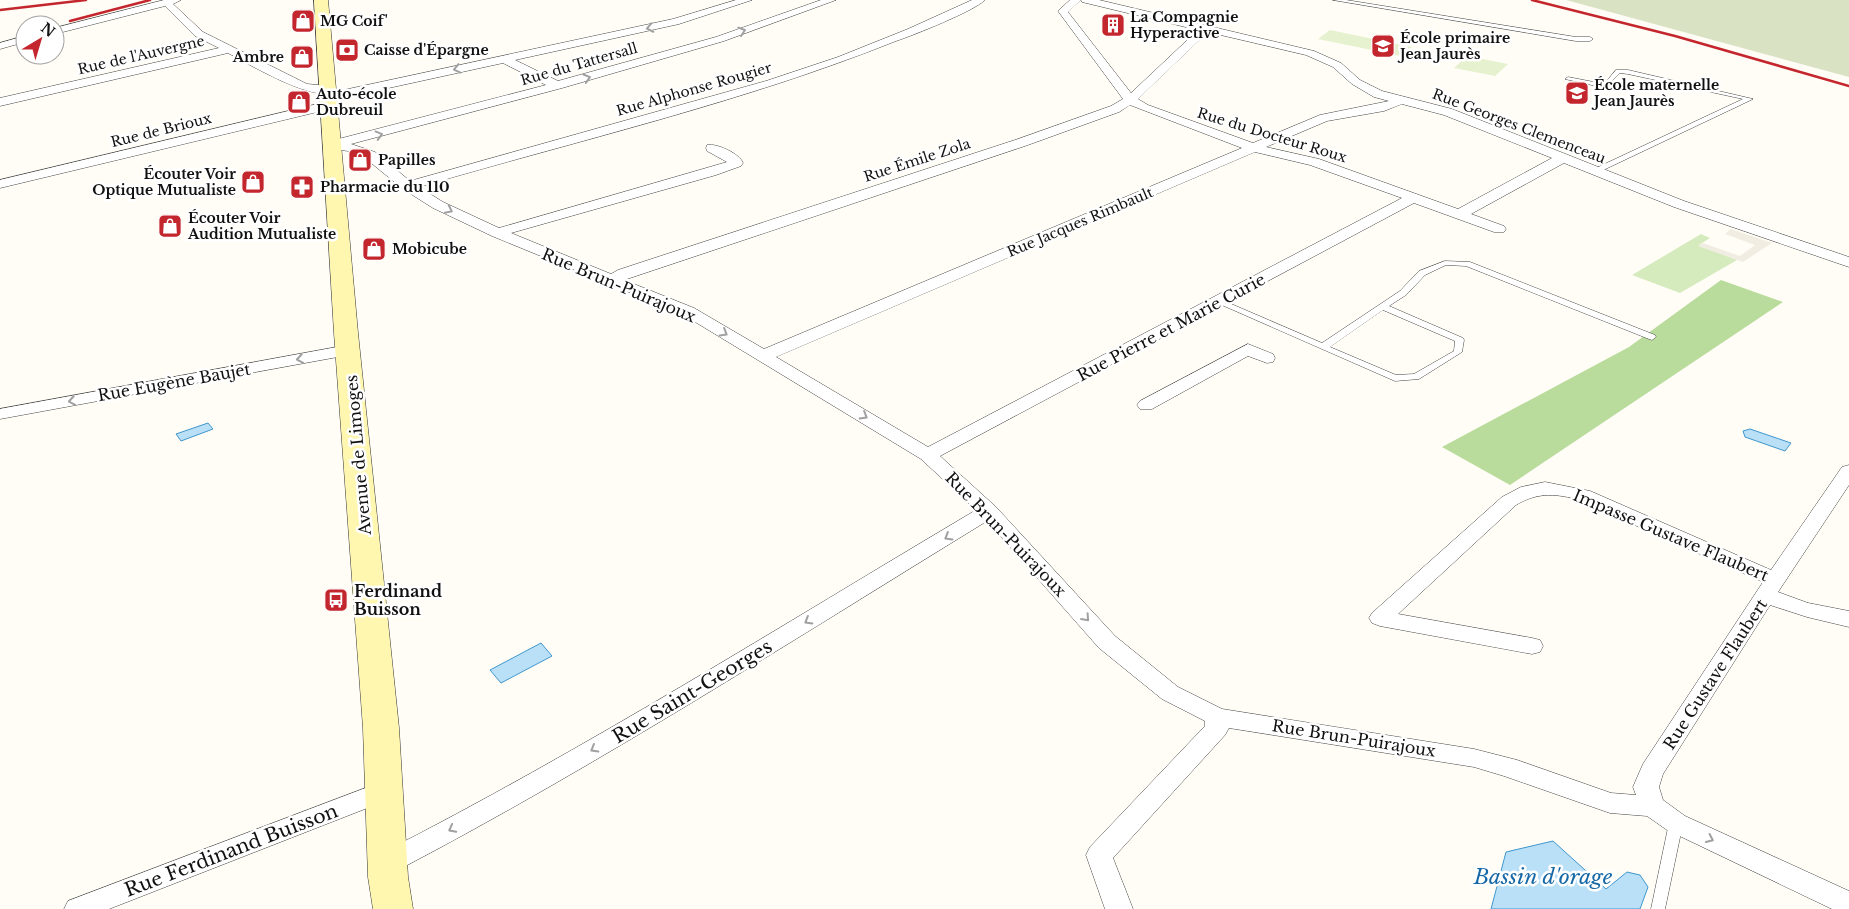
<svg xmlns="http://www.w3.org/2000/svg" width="1849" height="909" viewBox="0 0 1849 909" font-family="'Libre Baskerville',serif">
  <rect width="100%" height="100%" fill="#fffdf5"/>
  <path fill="#d5ebbd" d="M1701 234 1710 238 1699 245 1737 260 1680 293 1632 275Z"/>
  <path fill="#b9dc9c" d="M1721 280 1783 302 1510 485 1442 447 1629 347Z"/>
  <path fill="#d9e3c4" d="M1566 0H1849V77Z"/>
  <path fill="#e6f2cf" d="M1330 30 1412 47 1401 56 1318 39Z
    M1467 56 1508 64 1495 76 1454 68Z"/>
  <path fill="#f1ede2" d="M1731 229 1772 243 1743 262 1698 246 1703 243 1740 256 1755 245 1725 234Z"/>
  <path fill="#b9e0f7" stroke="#3f96cf" d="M208 423 213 429 181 441 176 434Z
    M1750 429 1791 443 1785 451 1745 437 1743 431Z
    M541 643 552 656 501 683 490 670Z
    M1553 841 1606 889 1627 872 1640 875 1648 887 1640 909H1491L1506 852Z"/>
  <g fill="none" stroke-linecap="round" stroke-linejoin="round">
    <g stroke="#444" stroke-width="1">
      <path id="lane" d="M1333 0H1346L1576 37H1590L1593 39 1590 41H1576Z
        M1616 70H1628L1753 99 1597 173 1593 171 1594 169 1743 99 1628 74 1620 73 1605 88 1565 79 1568 77 1604 84Z
        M1445 261 1470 262 1655 335 1656 337 1652 340 1649 339 1466 266 1446 265 1425 275 1406 295 1389 306 1463 338 1464 340 1462 352 1419 379 1395 381 1215 302 1219 299 1222 300 1322 343 1400 291 1419 271ZM1383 310 1455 341 1454 351 1414 374 1396 375 1330 347Z
        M1676 817 1681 819 1683 823 1665 909H1651L1669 823 1671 819Z"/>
    </g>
    <g stroke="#444" stroke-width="1">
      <path id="street" d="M164 0H181L173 4 203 32 307 84 328 86 334 90C319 106 245 62 228 53L0 106V98L219 48 195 36 165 6 55 34V28Z
        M736 0H752L679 24 515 60 558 81 716 37 821 0H836L724 41 562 88 351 144 375 152 410 181 766 81 838 57 908 29 972 0H985C974 11 914 35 896 41 741 103 579 140 419 187L443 202 499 228 727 162 707 151 706 148 707 145C717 143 740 154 743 163L741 166 716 175 511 233 611 274 618 270 1015 140 1111 106 1123 99 1058 11 1070 0H1099L1314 51 1341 63 1360 80 1382 91 1452 109 1684 201 1849 257V267L1674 207 1564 163 1471 214 1504 226 1506 229 1504 232H1494L1414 203 940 456 996 507 1115 636 1178 687 1222 709 1474 749 1517 760 1611 793 1636 795 1633 787 1643 764 1763 582 1576 499C1553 493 1536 493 1516 505L1398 614 1532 638 1540 640 1543 646 1540 652 1532 654 1380 626 1372 623 1369 618 1372 613 1502 497 1521 487 1545 482 1590 491 1771 570 1842 467 1849 465V485L1778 592 1808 603 1849 611V627L1807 617 1770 605 1663 774 1659 787 1663 800 1685 816 1849 891V909H1832L1667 830 1647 816 1610 813 1504 776 1474 767 1229 728 1225 735 1113 858 1133 909H1105L1086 855 1090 847 1205 726V721L1162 699 1099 648 987 521C793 640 600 764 398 870L389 873 380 870 376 862 380 854C584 750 779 627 976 510L921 459 682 314 492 236 433 208 403 189 365 158 355 152 327 148 326 145 327 142 546 85 503 63 329 101 323 97 325 94 673 19ZM1081 0 1082 2 1198 30 1131 93 1068 12ZM1208 32 1306 55 1333 67 1352 84 1374 97 1389 101 1320 115 1253 143 1148 105 1138 99ZM1402 104 1444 115 1552 158 1458 209 1319 159 1266 147 1327 121 1384 111ZM1130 105 1242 148 764 349 694 308 624 280 1025 146 1119 112ZM1255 152 1310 165 1402 198 928 447 776 357Z
        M25 36V42L0 49V43Z
        M330 101 334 102 336 105 334 108 0 188V180Z
        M1248 344 1273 354 1275 358 1273 362 1267 363 1248 356 1152 409H1140L1137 405 1140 401Z
        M348 345 354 346 356 350 354 354 0 419V409Z
        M384 781 393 784 397 791 393 798 109 909H64L68 901Z"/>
    </g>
    <g stroke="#333" stroke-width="1">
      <path id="secondary" d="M314 0H328L358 333 399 728 408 877 413 909H373L368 877 363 728 334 333Z"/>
    </g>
    <use href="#lane" fill="#fff" fill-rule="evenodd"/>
    <use href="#street" fill="#fff" fill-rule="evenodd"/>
    <use href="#secondary" fill="#fff6b0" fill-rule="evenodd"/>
    <path stroke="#c4262e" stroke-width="2.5" d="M1532 0 1675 36 1849 86
      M0 10 86 0
      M70 21 150 0"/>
  </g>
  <defs><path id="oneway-chevron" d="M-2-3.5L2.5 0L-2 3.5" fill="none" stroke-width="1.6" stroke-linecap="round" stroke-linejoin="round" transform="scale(1.25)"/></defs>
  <g stroke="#a0a0a0">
    <use href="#oneway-chevron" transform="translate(650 28) rotate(168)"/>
    <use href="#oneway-chevron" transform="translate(742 31) rotate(-19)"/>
    <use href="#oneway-chevron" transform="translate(457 69) rotate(167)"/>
    <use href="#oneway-chevron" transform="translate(587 78) rotate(-16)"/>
    <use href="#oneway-chevron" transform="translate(379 135) rotate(-15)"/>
    <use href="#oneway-chevron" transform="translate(449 210) rotate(26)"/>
    <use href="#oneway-chevron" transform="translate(724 333) rotate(31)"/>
    <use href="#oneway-chevron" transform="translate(300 359) rotate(170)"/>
    <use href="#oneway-chevron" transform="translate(72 401) rotate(170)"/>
    <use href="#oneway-chevron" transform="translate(864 416) rotate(31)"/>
    <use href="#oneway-chevron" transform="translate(948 537) rotate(149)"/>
    <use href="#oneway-chevron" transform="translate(1086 618) rotate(48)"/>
    <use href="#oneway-chevron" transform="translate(808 621) rotate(149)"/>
    <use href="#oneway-chevron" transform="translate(594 749) rotate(150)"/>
    <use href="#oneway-chevron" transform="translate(452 829) rotate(152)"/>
    <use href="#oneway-chevron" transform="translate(1710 839) rotate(25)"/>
  </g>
  <defs>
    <g id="shop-square" transform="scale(1.25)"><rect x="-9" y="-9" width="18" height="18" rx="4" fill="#c4262e" stroke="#fff"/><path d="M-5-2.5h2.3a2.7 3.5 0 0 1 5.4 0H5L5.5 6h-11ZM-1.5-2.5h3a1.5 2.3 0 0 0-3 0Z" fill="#fff"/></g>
    <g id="building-square" transform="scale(1.25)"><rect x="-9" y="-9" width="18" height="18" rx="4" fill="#c4262e" stroke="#fff"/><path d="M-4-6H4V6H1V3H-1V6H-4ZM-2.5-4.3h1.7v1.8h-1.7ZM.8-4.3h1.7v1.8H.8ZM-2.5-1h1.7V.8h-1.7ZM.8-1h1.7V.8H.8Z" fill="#fff"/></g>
    <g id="school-square" transform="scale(1.25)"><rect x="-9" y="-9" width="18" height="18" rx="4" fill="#c4262e" stroke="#fff"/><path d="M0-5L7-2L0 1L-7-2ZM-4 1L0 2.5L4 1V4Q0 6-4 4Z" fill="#fff"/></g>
    <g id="bank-square" transform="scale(1.25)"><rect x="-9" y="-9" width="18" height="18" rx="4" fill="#c4262e" stroke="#fff"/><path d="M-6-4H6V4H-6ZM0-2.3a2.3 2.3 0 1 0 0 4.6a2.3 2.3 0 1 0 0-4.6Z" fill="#fff"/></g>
    <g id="pharmacy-square" transform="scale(1.25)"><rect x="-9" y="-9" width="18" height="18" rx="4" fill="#c4262e" stroke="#fff"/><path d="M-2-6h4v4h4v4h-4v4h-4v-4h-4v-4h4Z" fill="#fff"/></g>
    <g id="bus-square" transform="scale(1.25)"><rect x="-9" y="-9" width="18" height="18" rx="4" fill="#c4262e" stroke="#fff"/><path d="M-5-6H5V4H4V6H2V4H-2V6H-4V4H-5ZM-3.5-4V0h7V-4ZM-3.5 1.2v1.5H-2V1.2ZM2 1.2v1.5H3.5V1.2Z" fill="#fff"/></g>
  </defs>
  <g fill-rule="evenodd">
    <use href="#shop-square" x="303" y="21"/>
    <use href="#building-square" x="1113" y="25"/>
    <use href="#school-square" x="1383" y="46"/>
    <use href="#bank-square" x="347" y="50"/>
    <use href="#shop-square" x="302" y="57"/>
    <use href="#school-square" x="1577" y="93"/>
    <use href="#shop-square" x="299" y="102"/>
    <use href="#shop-square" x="360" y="160"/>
    <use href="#shop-square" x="253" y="182"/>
    <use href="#pharmacy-square" x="302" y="187"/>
    <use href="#shop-square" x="170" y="226"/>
    <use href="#shop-square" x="374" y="249"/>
    <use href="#bus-square" x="336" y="600"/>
  </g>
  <g text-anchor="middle" stroke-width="5" stroke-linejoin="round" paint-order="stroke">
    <g font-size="14" font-weight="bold" fill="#111" stroke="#fff" text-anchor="start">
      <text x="1130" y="22">La Compagnie<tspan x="1130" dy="16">Hyperactive</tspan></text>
      <text x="320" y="26">MG Coif'</text>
      <text x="1400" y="43">École primaire<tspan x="1400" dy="16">Jean Jaurès</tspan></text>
      <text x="364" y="55">Caisse d'Épargne</text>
      <text x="284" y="62" text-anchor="end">Ambre</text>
      <text x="1594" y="90">École maternelle<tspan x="1594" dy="16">Jean Jaurès</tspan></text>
      <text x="316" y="99">Auto-école<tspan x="316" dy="16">Dubreuil</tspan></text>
      <text x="378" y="165">Papilles</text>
      <text x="236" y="179" text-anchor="end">Écouter Voir<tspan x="236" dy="16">Optique Mutualiste</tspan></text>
      <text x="320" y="192">Pharmacie du 110</text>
      <text x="188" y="223">Écouter Voir<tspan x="188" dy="16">Audition Mutualiste</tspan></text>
      <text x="392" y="254">Mobicube</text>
    </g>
    <g font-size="14" fill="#111" stroke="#fff">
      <text transform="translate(141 55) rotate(-13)" y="5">Rue de l'Auvergne</text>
      <text transform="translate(579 64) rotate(-16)" y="5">Rue du Tattersall</text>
      <text transform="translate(694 89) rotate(-16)" y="5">Rue Alphonse Rougier</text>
      <text transform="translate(1519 126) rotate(21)" y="5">Rue Georges Clemenceau</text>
      <text transform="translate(161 130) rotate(-14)" y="5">Rue de Brioux</text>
      <text transform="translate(1272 135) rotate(17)" y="5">Rue du Docteur Roux</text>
      <text transform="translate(917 160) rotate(-18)" y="5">Rue Émile Zola</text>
      <text transform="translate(1080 222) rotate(-23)" y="5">Rue Jacques Rimbault</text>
    </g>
    <g font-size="16" fill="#111" stroke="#fff">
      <text transform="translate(619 285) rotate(23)" y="6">Rue Brun-Puirajoux</text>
      <text transform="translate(1171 327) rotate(-28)" y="6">Rue Pierre et Marie Curie</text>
      <text transform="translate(174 382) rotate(-10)" y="6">Rue Eugène Baujet</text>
      <text transform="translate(358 455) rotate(-95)" y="6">Avenue de Limoges</text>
      <text transform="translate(1006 534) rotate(46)" y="6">Rue Brun-Puirajoux</text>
      <text transform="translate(1671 535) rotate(23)" y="6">Impasse Gustave Flaubert</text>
      <text transform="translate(1715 674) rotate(-57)" y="6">Rue Gustave Flaubert</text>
      <text transform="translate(1354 738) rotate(9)" y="6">Rue Brun-Puirajoux</text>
    </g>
    <g font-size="16" font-weight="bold" fill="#111" stroke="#fff" text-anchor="start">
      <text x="354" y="597">Ferdinand<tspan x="354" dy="18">Buisson</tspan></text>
    </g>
    <g font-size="19" fill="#111" stroke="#fff">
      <text transform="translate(692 691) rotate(-31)" y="7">Rue Saint-Georges</text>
      <text transform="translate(231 850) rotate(-21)" y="7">Rue Ferdinand Buisson</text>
    </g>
    <g font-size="21" font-style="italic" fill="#1768a6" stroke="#fff">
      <text x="1543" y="884">Bassin d'orage</text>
    </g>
  </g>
  <g transform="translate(40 40) rotate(38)"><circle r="24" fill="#ffffff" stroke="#a0a0a0"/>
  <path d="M0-4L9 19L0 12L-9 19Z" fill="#c4262e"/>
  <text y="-8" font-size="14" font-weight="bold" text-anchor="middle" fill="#111111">N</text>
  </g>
</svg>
